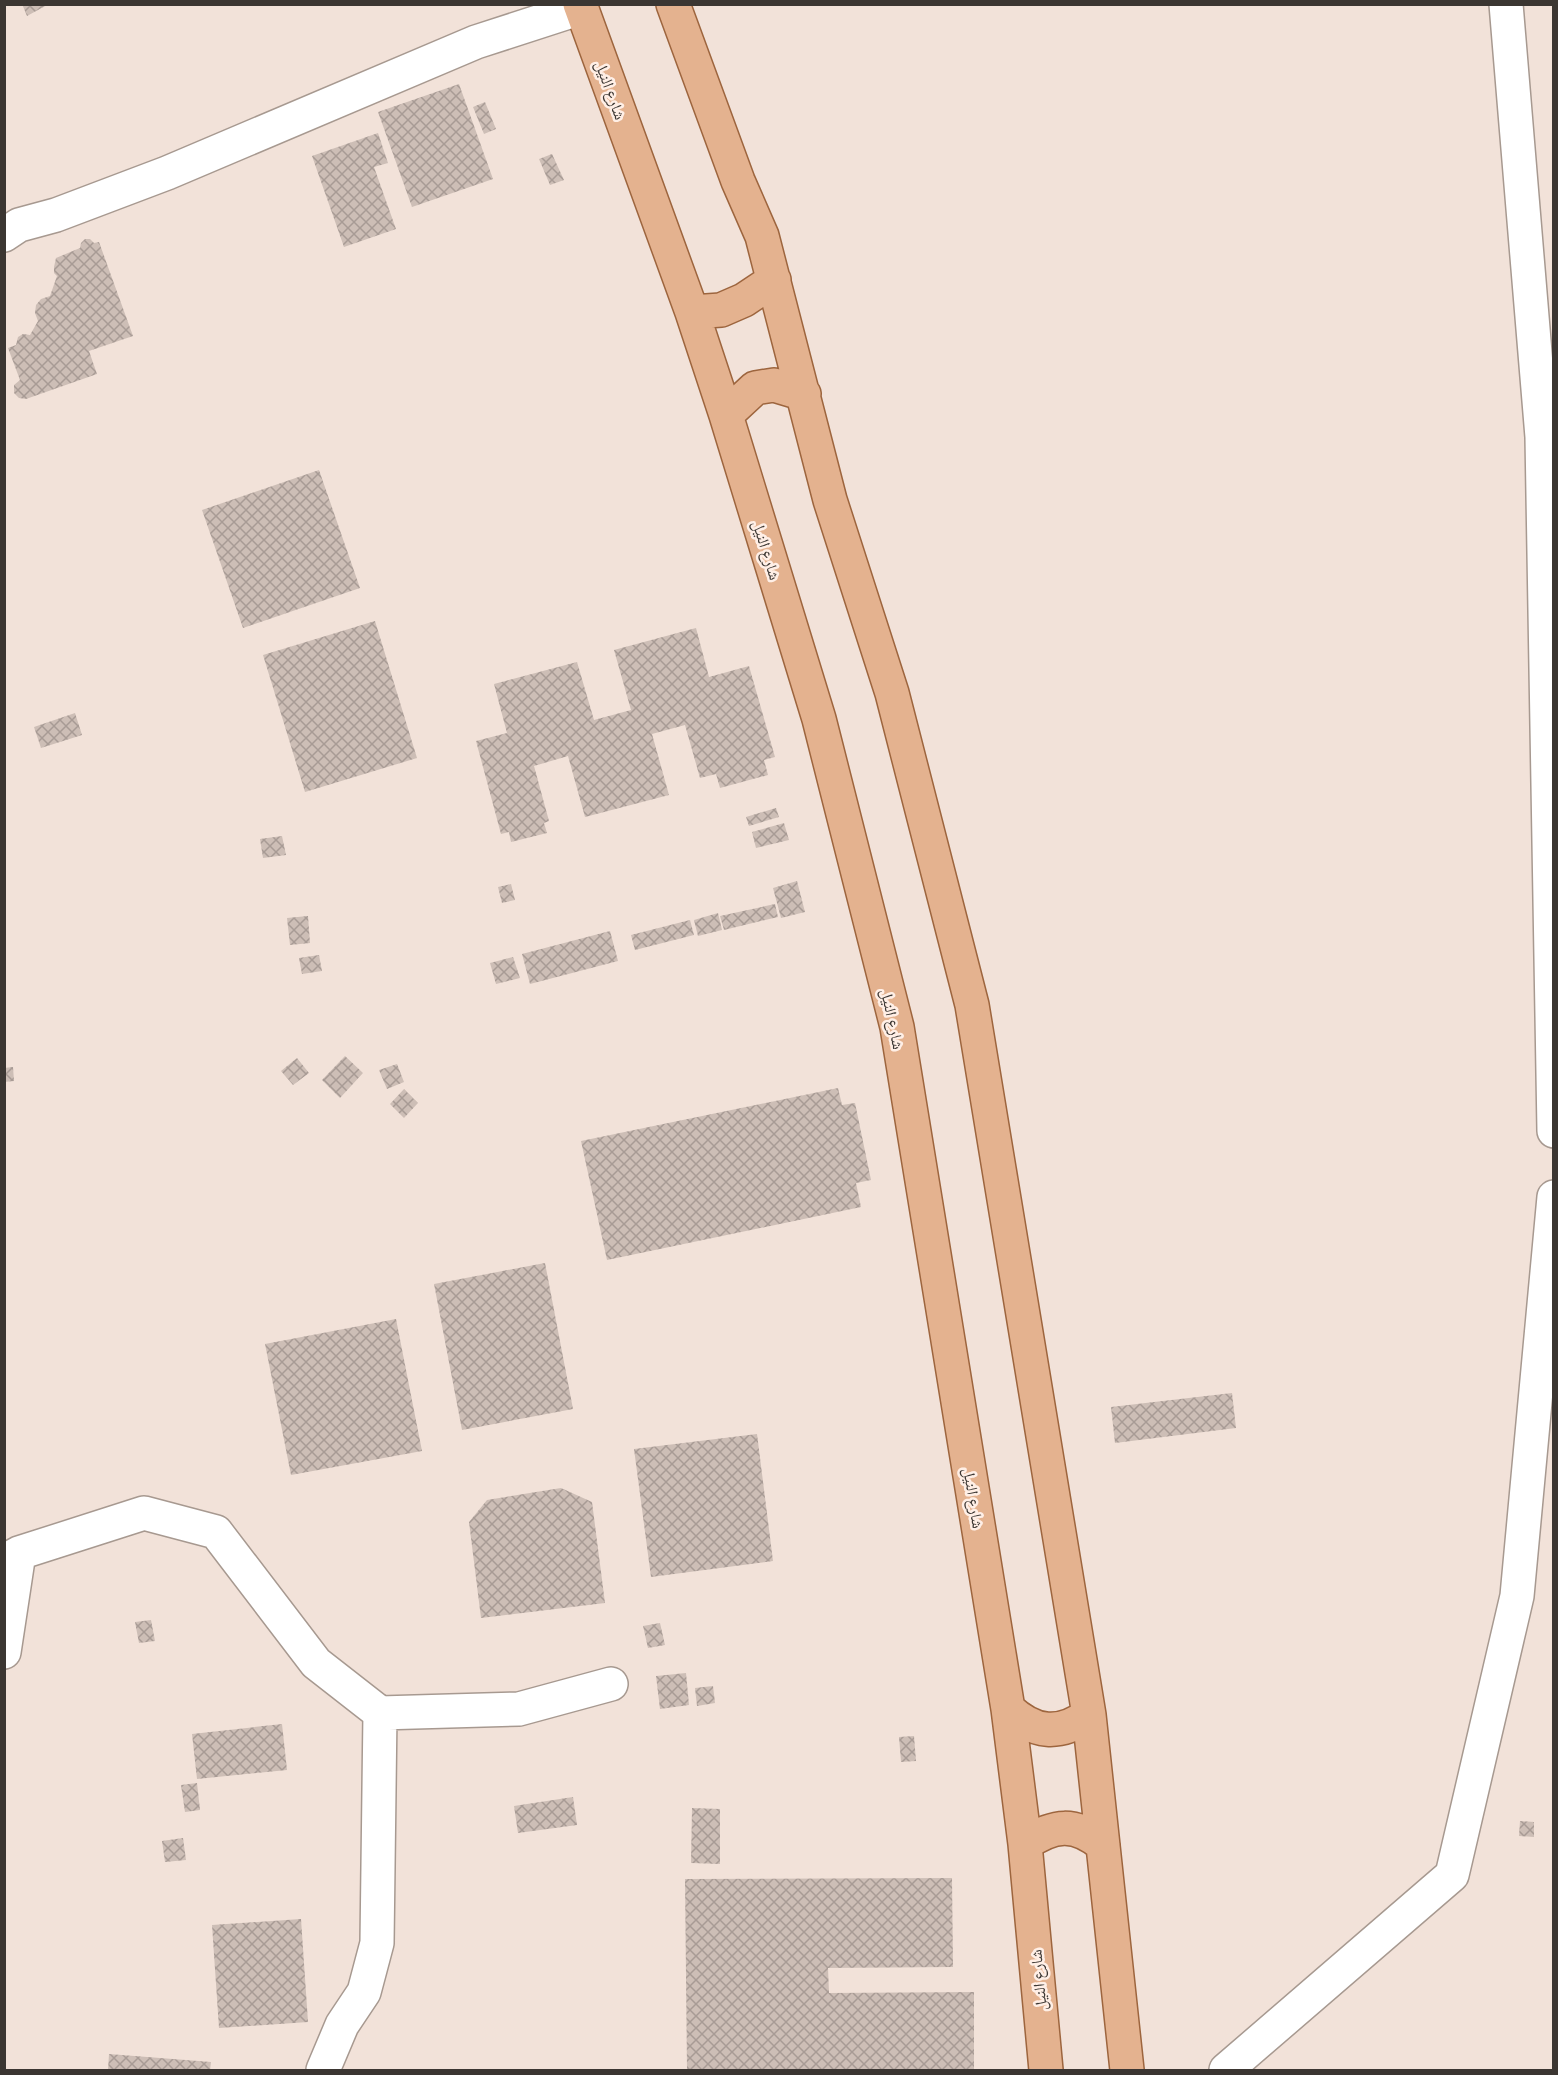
<svg xmlns="http://www.w3.org/2000/svg" width="1558" height="2075" viewBox="0 0 1558 2075" font-family="'Fira Sans Condensed','Noto Naskh Arabic',sans-serif">
  <defs>
    <pattern id="building-cross-hatch" width="8" height="8" patternUnits="userSpaceOnUse" patternTransform="scale(1.5)"><rect width="8" height="8" fill="#cdbeb6"/><path d="M0 0l8 8M0 8l8-8" fill="none" stroke="#a89b95"/></pattern>
  </defs>
  <rect width="100%" height="100%" fill="#f2e2d9"/>
  <path fill="url(#building-cross-hatch)" d="M22 4H49L27 16Z
    M459 84 493 179 412 207 378 112Z
    M485 102 496 129 484 134 473 107Z
    M378 133 388 163 374 167 396 229 344 247 312 156Z
    M552 154 564 180 550 185 539 159Z
    M85 239H90L94 243 99 242 133 336 89 351 97 374 26 399 19 398 14 393V385L20 380 8 348 16 345 18 337 23 334 30 335 38 321 35 313 36 305 41 299 50 296 57 276 54 273V267L56 258 80 248 81 243Z
    M319 470 360 588 243 628 202 510Z
    M375 621 417 758 305 792 263 655Z
    M696 628 709 677 749 666 775 757 764 760 768 775 720 788 716 774 700 778 685 725 652 734 669 795 585 817 568 756 534 766 549 821 544 823 547 833 511 842 509 832 501 834 476 741 507 733 494 684 577 662 594 720 631 710 614 650Z
    M75 713 82 735 41 748 34 727Z
    M776 808 779 817 749 826 746 817Z
    M784 823 789 840 756 848 752 832Z
    M282 836 286 855 263 858 260 839Z
    M797 881 805 912 781 918 773 888Z
    M511 884 515 900 502 903 498 887Z
    M775 904 778 917 724 930 720 916Z
    M718 913 722 930 698 936 694 920Z
    M308 916 310 943 290 945 287 918Z
    M690 920 694 935 635 950 631 935Z
    M610 931 618 961 530 984 522 954Z
    M319 955 322 971 302 974 299 958Z
    M513 957 520 978 496 984 490 963Z
    M345 1056 363 1073 340 1098 322 1080Z
    M297 1058 309 1073 293 1085 281 1071Z
    M397 1064 404 1082 387 1089 379 1070Z
    M13 1067 14 1081 4 1082V1068Z
    M838 1088 842 1105 855 1103 871 1180 856 1183 861 1207 607 1260 581 1141Z
    M404 1089 418 1103 404 1118 390 1104Z
    M545 1263 573 1409 462 1430 434 1284Z
    M396 1319 422 1451 291 1475 265 1344Z
    M1232 1393 1236 1428 1115 1443 1111 1407Z
    M757 1434 773 1561 651 1577 634 1449Z
    M561 1488 592 1502 605 1603 481 1618 469 1522 487 1500Z
    M151 1620 155 1641 139 1643 135 1622Z
    M660 1623 665 1645 648 1648 643 1626Z
    M686 1673 689 1705 660 1709 656 1676Z
    M713 1686 715 1703 697 1706 695 1688Z
    M282 1724 287 1770 197 1779 192 1734Z
    M914 1736 916 1761 901 1762 899 1737Z
    M197 1783 200 1810 185 1812 181 1785Z
    M573 1797 577 1825 518 1833 514 1806Z
    M692 1808 720 1809V1864L691 1863Z
    M1520 1821 1534 1822V1837L1519 1836Z
    M183 1838 186 1860 165 1862 162 1841Z
    M952 1878 953 1967 828 1968 829 1993 974 1992V2070H687L685 1879Z
    M301 1919 308 2022 219 2028 212 1925Z
    M109 2054 211 2062 210 2070H108Z"/>
  <g fill="none" stroke-linecap="round" stroke-linejoin="round">
    <g stroke="#a79990" stroke-width="36">
      <path id="minor" d="M1506 4 1542 437 1554 1131
        M4 235 19 225 56 215 167 173 476 42 581 8
        M4 1561 19 1553 144 1513 216 1532 316 1663 380 1713 519 1709 611 1684
        M4 1652 19 1553
        M323 2070 342 2025 364 1992 377 1943 380 1713
        M1226 2070 1452 1875 1517 1596 1554 1197"/>
    </g>
    <g stroke="#9d653e" stroke-width="36">
      <path id="primary" d="M580 4 692 312 726 415 819 719 897 1027 1008 1709 1025 1844 1046 2070
        M673 4 738 181 762 236 830 500 892 693 972 1005 1089 1715 1127 2070
        M692 312 721 310 744 300 774 280
        M726 415 755 388 774 385 804 394
        M1008 1709C1035 1734 1059 1736 1089 1715
        M1025 1844C1054 1824 1075 1822 1103 1845"/>
    </g>
    <use href="#minor" stroke="#fff" stroke-width="33"/>
    <use href="#primary" stroke="#e4b28f" stroke-width="33"/>
  </g>
  <g text-anchor="middle" stroke-width="5" stroke-linejoin="round" paint-order="stroke">
    <g font-size="16" fill="#3b3632" stroke="#ffefe6">
      <text transform="translate(611 90) rotate(70)" y="6">شارع النيل</text>
      <text transform="translate(767 550) rotate(73)" y="6">شارع النيل</text>
      <text transform="translate(893 1019) rotate(78)" y="6">شارع النيل</text>
      <text transform="translate(974 1498) rotate(81)" y="6">شارع النيل</text>
      <text transform="translate(1038 1980) rotate(-95)" y="6">شارع النيل</text>
    </g>
  </g>
  <rect width="1558" height="2075" fill="none" stroke="#3b3632" stroke-width="12"/>
</svg>
